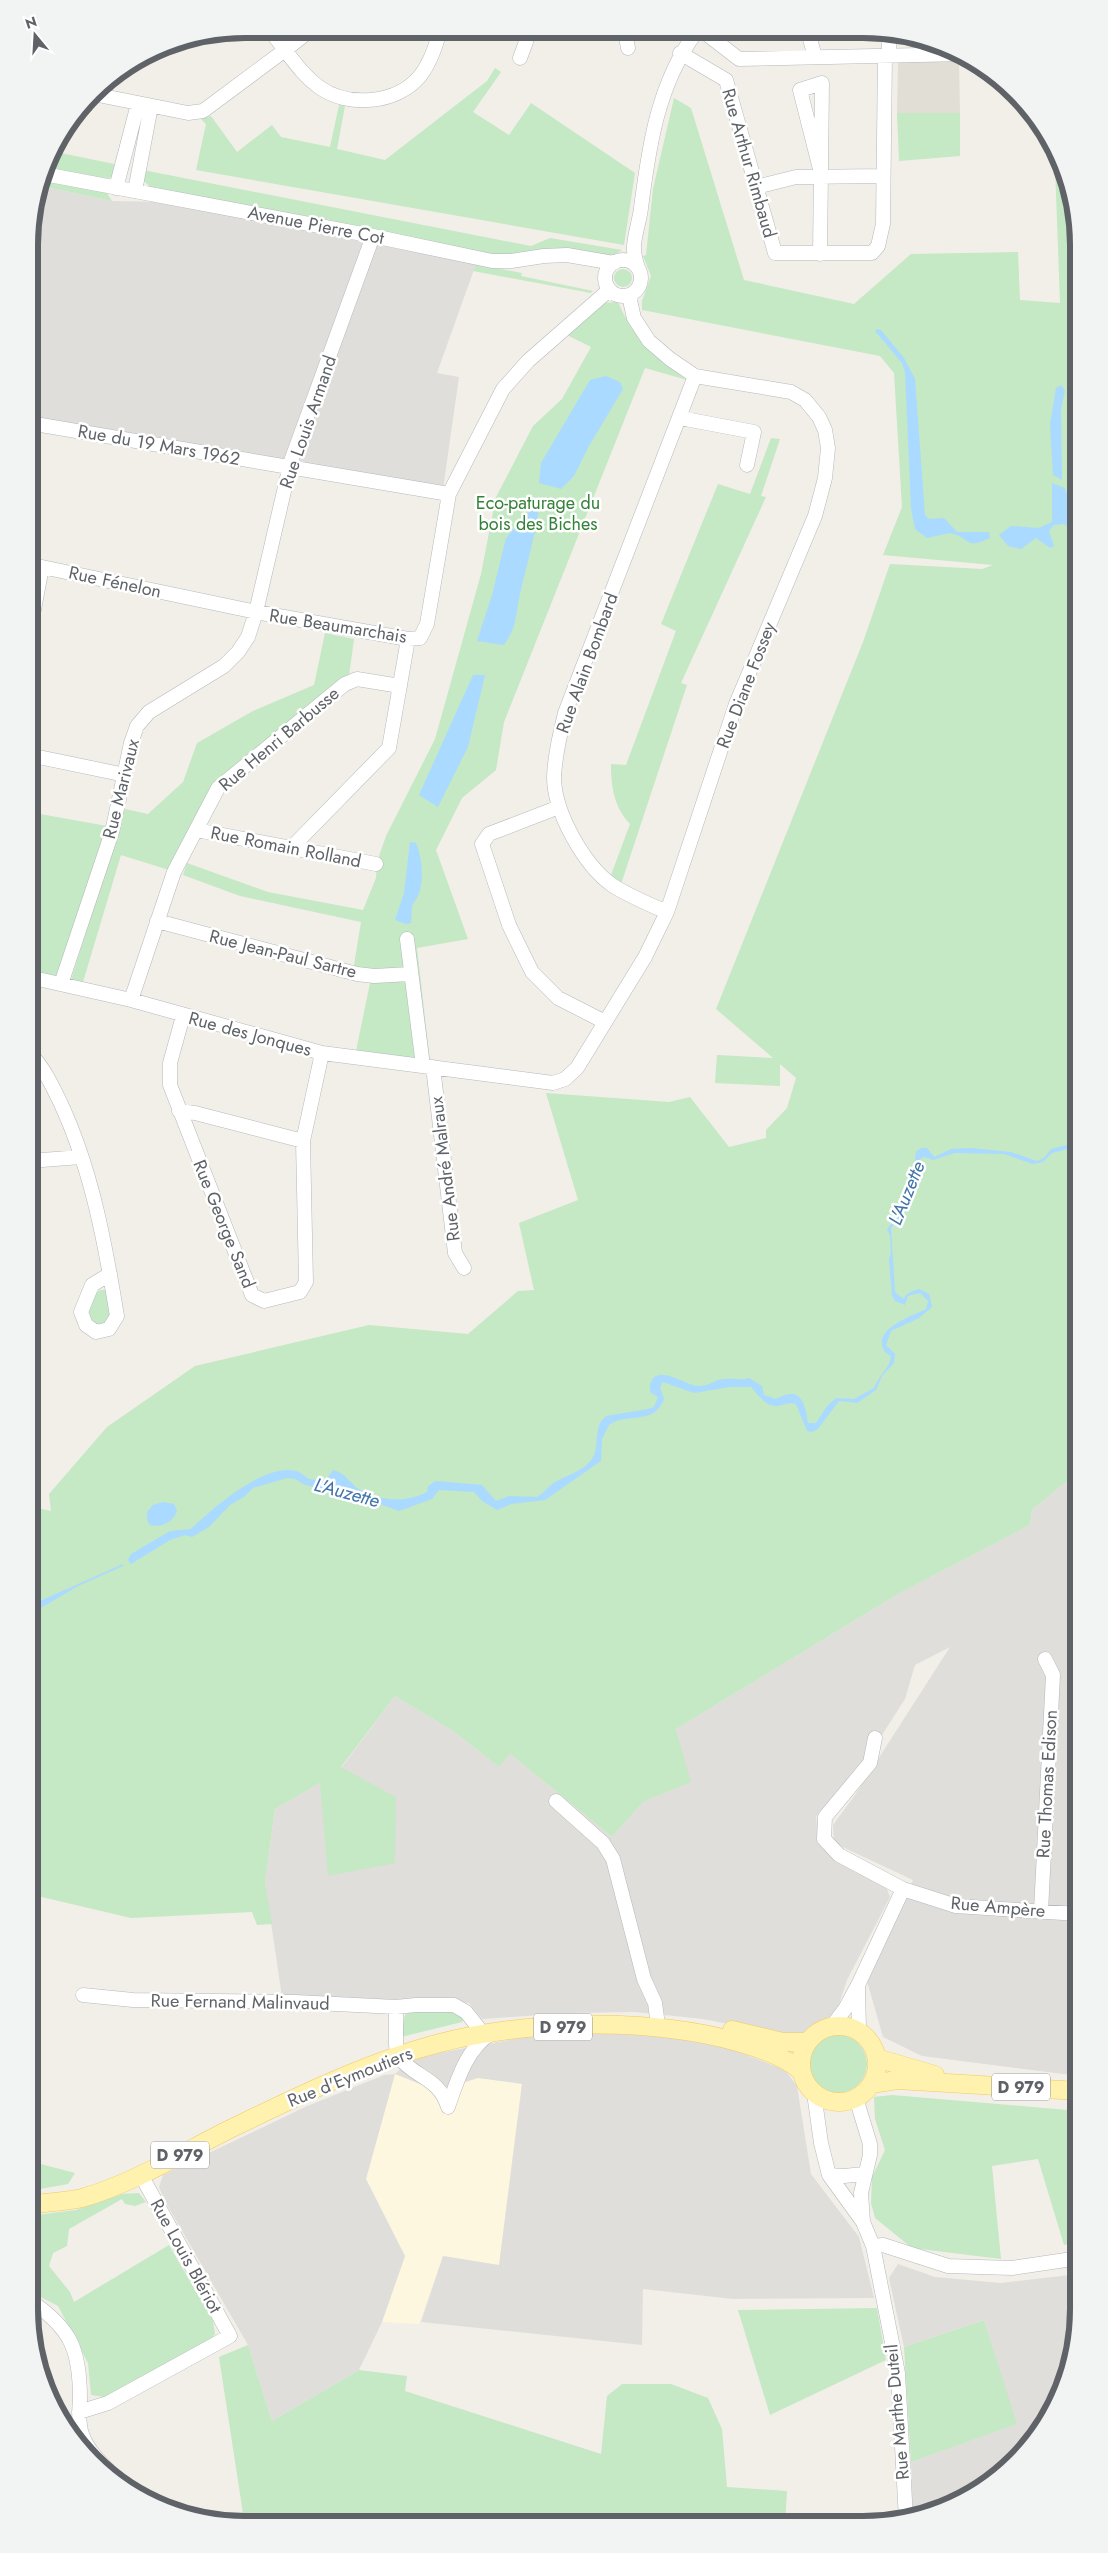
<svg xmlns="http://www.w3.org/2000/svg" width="1108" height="2553" viewBox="0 0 1108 2553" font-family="Jost,sans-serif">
  <rect width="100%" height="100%" fill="#f1efe8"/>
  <path fill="#fef7e0" d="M395 2074 425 2086 450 2087 478 2078 522 2083 499 2265 443 2256 419 2324 382 2322 405 2256 366 2179Z"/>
  <path fill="#e0deda" d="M41 186 112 201 160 202 476 264 437 373 459 377 443 489 29 416V230Z
    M1079 1471V2076L922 2056 883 2037 867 1981 913 1880 834 1843 833 1825 855 1795 950 1647 915 1665 905 1699 864 1763 816 1817 819 1844 829 1854 885 1884 890 1897 847 1980 836 2013 795 2037 703 2019 635 2012 570 2013 482 2019 469 2003 432 2000 282 1997 265 1882 275 1809 320 1783 341 1768 395 1696 453 1731 499 1767 510 1754 612 1837 643 1802 690 1782 676 1729 898 1594 1030 1525 1032 1510Z
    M641 2030 713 2042 785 2070 797 2086 811 2174 859 2237 874 2298 733 2299 643 2289 642 2345 421 2322 443 2256 499 2265 522 2084 478 2078 450 2087 425 2086 395 2074 366 2179 405 2256 382 2322 359 2370 272 2421 248 2345 166 2203 159 2187 163 2175 305 2107 384 2075 395 2074 412 2058 546 2033Z
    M898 2264 935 2277 1001 2283 1070 2275 1079 2304V2323L1068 2378 1035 2440 983 2488 913 2518 911 2462 1016 2424 984 2320 904 2347 889 2278Z"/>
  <path fill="#e1ded6" d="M959 60 960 113H897L898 61Z"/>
  <path fill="#c5e8c5" d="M495 68 501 72 473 112 509 135 531 103 635 173 624 245 196 170 206 124 201 119 211 116 237 152 272 125 281 137 330 147 339 105 345 106 337 149 385 160 487 81Z
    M674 98 691 108 744 280 854 304 911 254 1018 252 1020 300 1060 303 1055 166 1062 165 1072 188 1079 244V610L1072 618 1079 677V1471L1032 1510 1030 1525 898 1594 676 1729 691 1782 643 1802 612 1837 510 1754 499 1767 453 1731 395 1696 341 1767 396 1797 395 1863 328 1876 320 1783 275 1809 265 1882 272 1924 257 1925 252 1912 131 1918 29 1894V1506L51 1511 49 1494 107 1427 195 1366 369 1325 468 1334 518 1291 534 1290 519 1223 578 1200 546 1093 669 1102 690 1097 729 1147 766 1138V1130L787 1108 796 1078 780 1064V1086L715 1083 717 1055 773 1058 716 1009 863 642 890 564 982 569 993 565 883 555 902 507 894 373 880 356 642 310V301L651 276 643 256 646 255 653 189Z
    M897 113H960V156L899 161Z
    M51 151 119 165 114 176 107 179 46 168Z
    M143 170 531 246 550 238 622 250 613 256H504L151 188 144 181Z
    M43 179 105 190 112 201 41 186Z
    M476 264 522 273 521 276 593 291 591 293 473 271Z
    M614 278a9 9 0 1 1 18 0a9 9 0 1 1-18 0Z
    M618 302C636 342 652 355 687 380L645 368 504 722 496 770 462 798 436 850 468 939 417 948 430 1061 356 1051 370 983 354 965 361 922 240 896 183 875 187 863 268 892 363 910 376 878 377 862 386 836 435 739 481 574 496 497 533 426 562 399 591 347 565 334 601 303Z
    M771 438 780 439 761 496 766 497 681 683 687 685 621 884 611 875 630 824C614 807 611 787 611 764L626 765 676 631 661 624 718 484 750 494Z
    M325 633 354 639 349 676 235 766 169 870 121 855 83 982 71 980 125 809 148 814 183 782 197 743 253 711 314 685Z
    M29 812 107 826 62 972 52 978 29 972Z
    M100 1290H107L113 1317 109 1324 94 1326 87 1312 94 1295Z
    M447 2010 464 2017 462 2022 401 2037 405 2015 409 2012Z
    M809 2064a29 29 0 1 1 58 0a29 29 0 1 1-58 0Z
    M892 2095 1079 2111V2241L1064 2245 1038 2159 992 2166 1001 2259 912 2248 875 2218 871 2203 872 2177 885 2150 875 2119 874 2097Z
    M29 2161 75 2173 68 2184 29 2191Z
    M139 2193 146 2202 135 2206 125 2204 122 2199 69 2229 67 2246 53 2253 49 2266 70 2292 74 2302 169 2245 213 2321 215 2334 208 2343 111 2398 91 2395 88 2363 58 2306 29 2291V2216L76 2210 122 2194Z
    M877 2308 886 2360 770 2415 738 2310Z
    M984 2320 1017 2424 911 2462 904 2347Z
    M248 2345 272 2421 359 2370 407 2376 405 2391 601 2454 607 2396 622 2384H671L708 2398 722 2429 727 2487 787 2491 785 2524 244 2520 219 2357Z"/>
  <path fill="#aadaff" d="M877 329 881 330 904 358 915 379 925 515 929 519 944 518 957 532H989L990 538C963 550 974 539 950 533L927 538 915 529 911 508 905 372 902 363 875 331Z
    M606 376 620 382 623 389 589 446 574 476 561 489 539 483 541 463 590 380Z
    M1061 385 1065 391 1061 409 1062 480 1053 475 1050 424 1056 388Z
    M1052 483 1065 488 1076 523 1075 528 1072 530 1064 524 1054 525 1049 531 1054 546 1050 548 1036 538 1021 549 1008 546 999 535 1011 526 1039 528 1052 522Z
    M534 507 539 508 538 513C534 541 526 567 520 594 515 616 518 625 504 645L477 641 492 595 506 538Z
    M473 675H485L468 747 438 807 419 795Z
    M410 842 416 843C423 860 426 891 412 905L411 923 406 924 395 920 404 893Z
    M1079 1142V1146L1052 1153 1043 1162 1033 1164 1004 1154 955 1153 933 1160 924 1157 919 1160 905 1196 904 1214 891 1228 895 1292 903 1299 908 1293 919 1289 929 1294 932 1307 919 1318 891 1331 886 1345 895 1354 894 1363 882 1376 876 1390 857 1403 839 1401 818 1429 812 1432 807 1431 796 1404C788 1401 784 1406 776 1406 766 1406 757 1394 751 1387H729L694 1393 663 1382 660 1387 664 1399C654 1426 627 1412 609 1425L602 1439 601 1461 545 1500 511 1504 497 1510 482 1501 474 1492 439 1490 432 1499 399 1511 364 1498 330 1492 303 1484 295 1479 287 1478 253 1488 244 1497 230 1505 209 1527 192 1537 185 1535 170 1540 131 1564 128 1560 131 1554 170 1531 191 1529C213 1508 264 1463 296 1471 301 1472 305 1477 309 1479 314 1480 320 1480 325 1481L333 1470C346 1473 349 1483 360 1490 381 1501 406 1503 427 1492L428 1486 436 1481 482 1485 496 1501 509 1496 537 1497C543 1493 547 1489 552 1484 565 1475 585 1472 593 1457 600 1445 593 1427 605 1417 609 1414 645 1411 654 1407L658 1397 651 1393C650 1389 649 1386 651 1382 659 1364 685 1385 697 1386 710 1387 714 1379 726 1379 735 1378 738 1381 749 1378L762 1386 764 1395 776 1399C801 1385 805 1403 808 1423H816L827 1406 836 1398 854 1399 874 1388C878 1376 890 1368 891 1356L885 1352C870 1329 911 1317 926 1309L928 1301 920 1293 908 1296 905 1305 895 1301 892 1296 889 1259 891 1252 890 1236 887 1229 899 1214 903 1195 913 1172 916 1152 921 1148H927L934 1157 951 1149 971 1148 1011 1152 1037 1161 1044 1158 1051 1149Z
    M163 1502 174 1504 177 1511C173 1522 162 1528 150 1525L147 1520V1512L153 1505Z
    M123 1564V1566L78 1586 29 1615V1609L40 1601Z"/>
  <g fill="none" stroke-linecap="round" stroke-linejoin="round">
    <g stroke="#b5b8bc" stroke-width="15">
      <path id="minor" d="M312 29 285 50C295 63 305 77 319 87 348 108 397 104 420 76 431 62 436 46 440 30
        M625 31 628 48
        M704 32 739 59 964 54
        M808 32 815 57
        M680 53 726 80 775 253H872L878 246 883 224 885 55
        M889 55V33
        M520 58 526 42 525 30
        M93 94 188 113 203 111 285 50 269 29
        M44 174 373 236 492 261H511L544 256 567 255 614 263
        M756 187 796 177 883 176
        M116 188 138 104
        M135 191 151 106
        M820 254 822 83 800 90 822 177
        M605 278a18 18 0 1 1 36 0a18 18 0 1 1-36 0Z
        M638 268C636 262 634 255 634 249 633 240 640 219 641 208 649 145 658 84 696 32
        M680 418 754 432 747 465
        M29 423 449 494
        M29 636 42 567 256 612 408 639 420 638 427 624 449 494 503 389 528 361 609 290
        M29 755 125 775
        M559 807 489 834 482 844 509 925 532 972 558 998 605 1022
        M196 830 376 864
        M296 849 297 842 389 748 408 639
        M667 912C648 904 629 896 612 885 584 865 554 812 554 777 555 755 560 734 565 713L695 376
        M157 921 357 974 374 976 410 974
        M407 939 423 1066
        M29 977 131 1000 322 1053 553 1083 565 1079 577 1068 645 957 667 912 736 704 815 516 825 478 828 448 825 430 819 417 805 400 791 392 695 376 670 359 649 341 634 318 629 296
        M61 984 112 832 131 743 137 726 149 712 224 666 238 652 248 637 256 612 291 461 373 236
        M131 1000 174 872 218 788 345 684 357 679 400 686
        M183 1016 170 1063V1085L252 1295 264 1301 300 1292 306 1282 303 1141 322 1053
        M29 1052C44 1068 52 1085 61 1104 92 1171 105 1243 117 1316L109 1329 96 1332 86 1325 81 1312 92 1285 110 1274
        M433 1067 455 1253 464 1268
        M179 1111 195 1113 303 1141
        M29 1161 81 1157
        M875 1738 870 1763 825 1817 824 1839 839 1855 903 1889
        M556 1801 603 1843 613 1859 644 1979 655 2003 657 2018
        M1041 1911 1053 1675 1045 1659
        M858 1988 859 2030
        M83 1995 133 2000 295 2002 396 2007 416 2005H454L466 2012 478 2027
        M832 2026 845 2009 859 1983 903 1889 956 1906 1079 1914
        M396 2046V2007
        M398 2056C414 2078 439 2077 448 2107
        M814 2093 821 2143 829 2175 863 2222
        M856 2098 870 2144V2155L861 2193 863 2222 873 2246 898 2373 906 2519
        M448 2107C457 2081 467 2047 492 2033
        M829 2175 844 2176 864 2174
        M873 2246 883 2245 948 2266 1012 2268 1079 2258
        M29 2300C71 2328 80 2349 80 2399 79 2411 78 2426 83 2437 90 2455 109 2470 122 2484
        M79 2412 108 2403 230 2336 141 2175
        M916 2517 926 2514"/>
    </g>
    <g stroke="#f2c960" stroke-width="19">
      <path id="major" d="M801 2064a38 38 0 1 1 76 0a38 38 0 1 1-76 0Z
        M732 2030 783 2042H808
        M877 2058 935 2075
        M872 2084 897 2080 1079 2091
        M29 2205C46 2202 65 2202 82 2198 134 2183 182 2153 230 2129 290 2100 351 2070 415 2050 491 2026 591 2019 671 2029 707 2033 774 2047 801 2071"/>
    </g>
    <use href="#minor" stroke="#fff" stroke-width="14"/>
    <use href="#major" stroke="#fff2af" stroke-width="18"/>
  </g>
  <g text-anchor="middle" stroke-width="5" stroke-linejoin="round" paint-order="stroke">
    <g fill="#fff" stroke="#8f9295" stroke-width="1">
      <rect x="534" y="2013.5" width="58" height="27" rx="4"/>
      <rect x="992" y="2073.5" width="58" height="27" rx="4"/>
      <rect x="151" y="2141.5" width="58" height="27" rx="4"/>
    </g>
    <g font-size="16" font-weight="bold" fill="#5f6368">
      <text x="563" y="2033">D 979</text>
      <text x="1021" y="2093">D 979</text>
      <text x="180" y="2161">D 979</text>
    </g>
    <g font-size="18" fill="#5f6368" stroke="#fff">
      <text transform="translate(749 163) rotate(74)" y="6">Rue Arthur Rimbaud</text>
      <text transform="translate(316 225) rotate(11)" y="6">Avenue Pierre Cot</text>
      <text transform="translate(308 422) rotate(-71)" y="6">Rue Louis Armand</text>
      <text transform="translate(159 445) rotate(10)" y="6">Rue du 19 Mars 1962</text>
      <text transform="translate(115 582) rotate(12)" y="6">Rue Fénelon</text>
      <text transform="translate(338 626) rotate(9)" y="6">Rue Beaumarchais</text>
      <text transform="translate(587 663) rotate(-70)" y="6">Rue Alain Bombard</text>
      <text transform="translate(746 685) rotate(-69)" y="6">Rue Diane Fossey</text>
      <text transform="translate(279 739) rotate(-40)" y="6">Rue Henri Barbusse</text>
      <text transform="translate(121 789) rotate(-76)" y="6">Rue Marivaux</text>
      <text transform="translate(286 847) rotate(11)" y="6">Rue Romain Rolland</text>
      <text transform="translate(283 954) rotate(14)" y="6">Rue Jean-Paul Sartre</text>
      <text transform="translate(250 1034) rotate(15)" y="6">Rue des Jonques</text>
      <text transform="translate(445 1169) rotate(-97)" y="6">Rue André Malraux</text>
      <text transform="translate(224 1224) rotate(68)" y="6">Rue George Sand</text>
      <text transform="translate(1047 1784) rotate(-87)" y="6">Rue Thomas Edison</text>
      <text transform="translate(998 1907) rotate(5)" y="6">Rue Ampère</text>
      <text transform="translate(240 2002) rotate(1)" y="6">Rue Fernand Malinvaud</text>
      <text transform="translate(350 2077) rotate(-22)" y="6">Rue d'Eymoutiers</text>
      <text transform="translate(186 2256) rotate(61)" y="6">Rue Louis Blériot</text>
      <text transform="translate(897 2412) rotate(-95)" y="6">Rue Marthe Duteil</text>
    </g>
    <g font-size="18" fill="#348238" stroke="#fff">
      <text x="538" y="509">Eco-paturage du<tspan x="538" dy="21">bois des Biches</tspan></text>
    </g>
    <g font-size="19" font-style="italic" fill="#4174aa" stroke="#fff">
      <text transform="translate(906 1193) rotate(-68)" y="7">L'Auzette</text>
      <text transform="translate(347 1492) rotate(15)" y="7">L'Auzette</text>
    </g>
  </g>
  <path d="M0 0H1108V2553H0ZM245 38H863A207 207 0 0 1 1070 245V2309A207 207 0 0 1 863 2516H245A207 207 0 0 1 38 2309V245A207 207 0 0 1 245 38Z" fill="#f2f3f3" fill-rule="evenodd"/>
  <path fill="none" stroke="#5f6368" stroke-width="6" d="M245 38H863A207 207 0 0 1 1070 245V2309A207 207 0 0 1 863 2516H245A207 207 0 0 1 38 2309V245A207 207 0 0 1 245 38Z"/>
  <g transform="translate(35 35) rotate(342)" stroke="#ffffff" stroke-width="4" paint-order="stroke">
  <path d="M0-4L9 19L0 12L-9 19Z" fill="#5f6368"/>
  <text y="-8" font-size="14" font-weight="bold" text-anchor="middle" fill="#5f6368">N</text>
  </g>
</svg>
